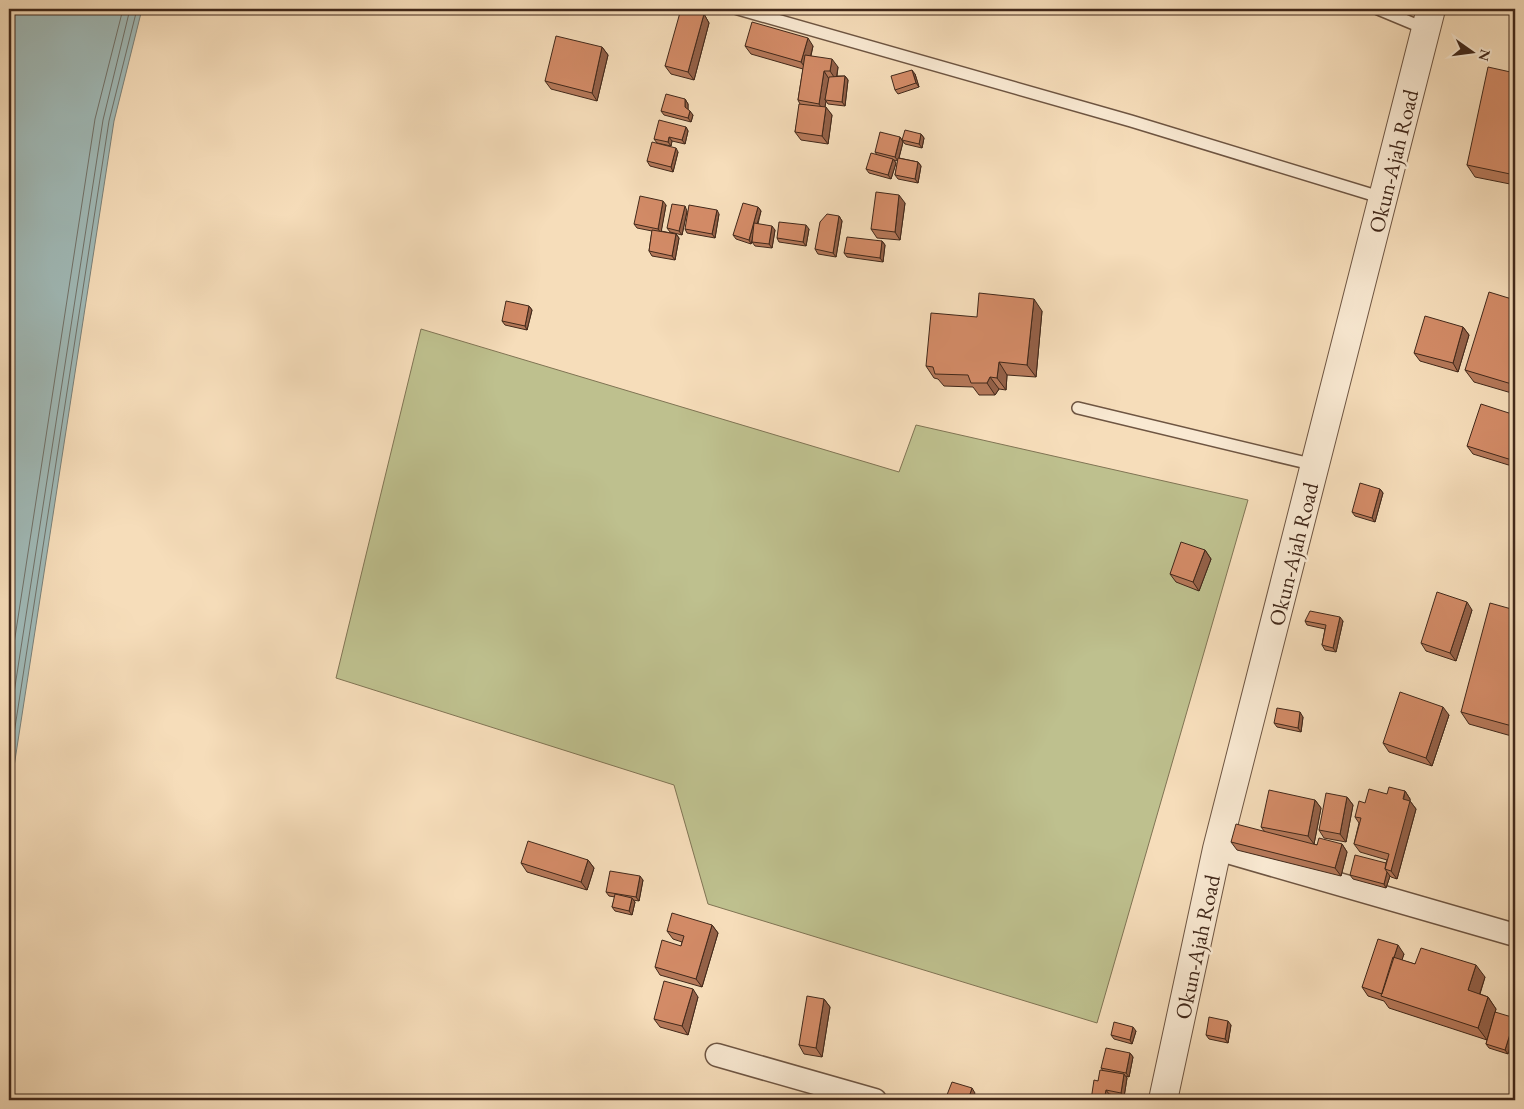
<svg xmlns="http://www.w3.org/2000/svg" width="1524" height="1109" viewBox="0 0 1524 1109" font-family="'EB Garamond',serif">
  <rect width="100%" height="100%" fill="#f6ddba"/>
  <filter id="stains"><feTurbulence type="fractalNoise" baseFrequency=".004" numOctaves="4"/><feColorMatrix values="0 0 0 0 .2 0 0 0 0 .09 0 0 0 0 .02 0 0 0 .5 -.17"/></filter>
  <radialGradient id="worn" r=".72"><stop offset=".6" stop-color="#630" stop-opacity="0"/><stop offset="1" stop-color="#630" stop-opacity=".3"/></radialGradient>
  <path fill="#bec08e" stroke="#807454" d="M421 329 899 472 916 425 1248 500 1097 1023 708 904 674 785 336 678Z"/>
  <path fill="#a0bab8" stroke="#7a8079" d="M9 9H142L114 121 9 799Z"/>
  <g fill="none" stroke-linecap="round" stroke-linejoin="round">
    <path stroke="#707169" stroke-width="1" d="M9 676 95 119 123 9
      M9 725 103 120 130 9
      M9 766 109 121 137 9"/>
    <g stroke="#6e5542" stroke-width="14">
      <path id="service" d="M738 9 1131 121 1383 198
        M1378 9 1426 29
        M1078 408 1315 465"/>
    </g>
    <g stroke="#6e5542" stroke-width="25">
      <path id="minor" d="M1217 849 1515 935
        M717 1055 875 1100"/>
    </g>
    <g stroke="#6e5542" stroke-width="30">
      <path id="tertiary" d="M1163 1100 1217 849 1431 9"/>
    </g>
    <use href="#service" stroke="#f9e9d2" stroke-width="11"/>
    <use href="#minor" stroke="#f9e9d2" stroke-width="22"/>
    <use href="#tertiary" stroke="#f9e9d2" stroke-width="28"/>
  </g>
  <path fill="#b57859" stroke="#41281a" d="M704 14 709 23 694 80 671 74 665 66Z
    M745 46H813L811 56 838 67 837 76H845L848 80 845 106 828 104 826 101 825 107 832 115 828 144 801 140 795 132 800 104 798 100 803 69 751 54Z
    M602 47 608 55 597 101 551 89 545 81Z
    M1515 73V185L1475 177 1467 165Z
    M915 74 919 87 898 94 895 90Z
    M685 99 688 104V110L693 115 691 122 664 115 661 111Z
    M686 127 688 131 685 144 672 141 671 146 657 143 654 139Z
    M921 134 924 138 922 148 905 144 902 140Z
    M900 137 903 142 899 158 918 162 921 166 918 183 898 179 895 175 898 161 894 160 896 163 891 179 869 173 866 169 877 155 875 152Z
    M678 152 673 172 650 166 647 161Z
    M905 203 900 240 877 238 871 229Z
    M666 205 661 231 676 234 679 238 675 260 652 256 649 251 652 231 637 228 634 224Z
    M758 207 761 211 758 224 775 230 772 248 755 246 752 242 751 244 736 239 733 235Z
    M687 211 682 235 670 232 667 228Z
    M719 214 715 238 687 233 685 229Z
    M839 216 842 221 836 257 818 254 815 249Z
    M809 229 806 246 779 242 777 238Z
    M882 241 885 245 883 262 847 257 844 253Z
    M1515 300V394L1474 382 1465 370Z
    M529 306 532 310 527 330 505 325 502 321Z
    M1042 311 1036 377 1007 375 1006 390 999 389 995 395H979L973 387 944 386 938 379 934 378 926 366Z
    M1463 327 1469 335 1458 372 1420 361 1414 353Z
    M1515 415V467L1473 454 1467 446Z
    M1380 489 1383 493 1375 522 1355 516 1352 512Z
    M1205 550 1211 559 1199 591 1176 582 1170 574Z
    M1472 610 1456 661 1426 651 1421 643Z
    M1515 610V737L1469 724 1461 712Z
    M1305 621H1343L1336 652 1325 650 1322 645 1325 629 1307 625Z
    M1449 715 1432 766 1389 752 1383 743Z
    M1303 717 1301 732 1277 727 1274 723Z
    M1405 791 1410 799V801L1416 809 1397 879 1391 877 1390 876 1386 888 1353 879 1350 875 1386 863 1387 860 1360 852 1354 844 1359 823 1355 817 1365 803 1387 794Z
    M1347 797 1353 805 1346 842 1324 838 1319 830Z
    M1315 800 1321 808 1314 844 1317 845 1342 844 1347 852 1341 876 1237 850 1231 842 1265 832 1261 827Z
    M588 860 594 868 587 890 527 872 521 863Z
    M643 880 639 901 633 900 635 902 632 915 615 911 612 907 615 897 609 896 606 892Z
    M712 925 718 933 702 987 660 975 655 967 681 946 682 942 673 939 667 931Z
    M1404 954 1401 960 1415 964 1485 977 1480 994 1488 997 1496 1009 1487 1040 1389 1008 1384 1001 1368 996 1362 987Z
    M698 997 688 1035 660 1027 654 1019Z
    M824 999 830 1007 822 1057 804 1054 799 1045Z
    M1495 1012 1508 1054 1489 1048 1486 1044Z
    M1231 1025 1228 1043 1209 1039 1206 1035Z
    M1136 1031 1132 1044 1114 1039 1111 1035Z
    M1130 1053 1133 1057 1129 1077 1126 1076 1127 1078 1124 1097 1109 1094 1108 1100H1091L1098 1081 1103 1071 1101 1068Z"/>
  <path fill="#946148" stroke="#41281a" d="M704 14 709 23 694 80 688 72Z
    M808 38 813 46 807 70 801 62Z
    M602 47 608 55 597 101 592 93Z
    M832 59 838 67 836 80 830 71Z
    M912 70 915 74 919 87 916 83Z
    M824 71 829 79 825 100 826 101 824 112 819 104Z
    M845 76 848 80 845 106 842 102Z
    M685 99 688 104V111L685 107Z
    M826 107 832 115 828 144 822 136Z
    M690 111 693 115 691 122 688 118Z
    M686 127 688 131 685 144 682 140Z
    M921 134 924 138 922 148 919 144Z
    M669 137 672 141 671 146 668 142Z
    M900 137 903 142 898 161 895 157Z
    M676 148 678 152 673 172 671 167Z
    M893 159 896 163 891 179 888 175Z
    M918 162 921 166 918 183 915 179Z
    M899 195 905 203 900 240 895 232Z
    M663 201 666 205 661 233 658 229Z
    M685 206 687 211 682 235 679 231Z
    M758 207 761 211 751 244 749 240Z
    M717 210 719 214 715 238 712 234Z
    M839 216 842 221 836 257 833 253Z
    M806 225 809 229 806 246 803 242Z
    M772 226 775 230 772 248 769 244Z
    M676 234 679 238 675 260 672 256Z
    M882 241 885 245 883 262 880 258Z
    M1034 299 1042 311 1036 377 1027 365Z
    M529 306 532 310 527 330 525 326Z
    M1463 327 1469 335 1458 372 1453 363Z
    M999 362 1007 375 1006 390 997 378Z
    M990 377 999 389 995 395 987 383Z
    M1380 489 1383 493 1375 522 1372 518Z
    M1205 550 1211 559 1199 591 1193 582Z
    M1467 602 1472 610 1456 661 1450 653Z
    M1340 617 1343 621 1336 652 1333 648Z
    M1443 707 1449 715 1432 766 1426 758Z
    M1300 712 1303 717 1301 732 1298 728Z
    M1515 716V730L1512 726Z
    M1405 791 1410 799V801L1416 809 1397 879 1391 871Z
    M1347 797 1353 805 1346 842 1340 834Z
    M1315 800 1321 808 1314 844 1308 836Z
    M1342 844 1347 852 1341 876 1335 868Z
    M588 860 594 868 587 890 581 882Z
    M1387 872 1390 876 1386 888 1384 884Z
    M640 876 643 880 639 901 636 897Z
    M632 898 635 902 632 915 629 911Z
    M712 925 718 933 702 987 696 979Z
    M1398 945 1404 954 1389 999 1382 994Z
    M1476 965 1485 977 1477 1002 1468 990Z
    M693 989 698 997 688 1035 682 1026Z
    M1488 997 1496 1009 1487 1040 1478 1028Z
    M824 999 830 1007 822 1057 816 1048Z
    M1515 1018V1030L1508 1054 1505 1050Z
    M1228 1021 1231 1025 1228 1043 1225 1039Z
    M1133 1027 1136 1031 1132 1044 1130 1040Z
    M1130 1053 1133 1057 1129 1077 1126 1073Z
    M1124 1074 1127 1078 1124 1097 1121 1093Z
    M972 1088 975 1093 972 1100H968Z
    M1106 1090 1109 1094 1108 1100H1104Z"/>
  <path fill="#d38b67" stroke="#41281a" d="M681 9 704 14 688 72 665 66Z
    M752 22 808 38 801 62 745 46Z
    M556 36 602 47 592 93 545 81Z
    M805 55 832 59 830 71H824L819 104 798 100Z
    M1488 67 1515 73V175L1467 165Z
    M912 70 916 83 895 90 891 76Z
    M845 76 842 102 825 100 829 77Z
    M666 94 685 99V107L690 111 688 118 661 111Z
    M799 104 826 107 822 136 795 132Z
    M659 120 686 127 682 140 669 137 668 142 654 139Z
    M905 130 921 134 919 144 902 140Z
    M880 132 900 137 895 157 875 152Z
    M652 142 676 148 671 167 647 161Z
    M871 153 893 159 888 175 866 169Z
    M898 158 918 162 915 179 895 175Z
    M876 192 899 195 895 232 871 229Z
    M640 196 663 201 658 229 634 224Z
    M743 203 758 207 749 240 733 235Z
    M672 204 685 206 679 231 667 228Z
    M689 205 717 210 712 234 685 229Z
    M827 214 839 216 833 253 815 249 820 222Z
    M779 222 806 225 803 242 777 238Z
    M754 223 772 226 769 244 752 242Z
    M652 230 676 234 672 256 649 251Z
    M847 237 882 241 880 258 844 253Z
    M1489 292 1515 300V328L1514 334 1515 335V385L1465 370Z
    M979 293 1034 299 1027 365 999 362 997 378 990 377 987 383H971L968 375 935 374 933 367 926 366 931 313 977 317Z
    M506 301 529 306 525 326 502 321Z
    M1425 316 1463 327 1453 363 1414 353Z
    M1481 404 1515 415V461L1467 446Z
    M1360 483 1380 489 1372 518 1352 512Z
    M1181 542 1205 550 1193 582 1170 574Z
    M1437 592 1467 602 1450 653 1421 643Z
    M1490 603 1515 610V716L1512 726 1461 712Z
    M1310 611 1340 617 1333 648 1322 645 1326 625 1305 621Z
    M1400 692 1443 707 1426 758 1383 743Z
    M1277 708 1300 712 1298 728 1274 723Z
    M1389 787 1405 791 1403 799 1410 801 1391 871 1385 869 1389 854 1354 844 1361 818 1355 817 1359 801 1365 803 1369 789 1387 794Z
    M1269 790 1315 800 1308 836 1261 827Z
    M1326 793 1347 797 1340 834 1319 830Z
    M1236 824 1317 845 1319 838 1342 844 1335 868 1231 842Z
    M528 841 588 860 581 882 521 863Z
    M1355 855 1386 863 1385 869 1387 872 1384 884 1350 875Z
    M610 871 640 876 636 897 606 892Z
    M615 894 632 898 629 911 612 907Z
    M672 913 712 925 696 979 655 967 662 940 681 946 684 936 667 931Z
    M1378 939 1398 945 1382 994 1362 987Z
    M1421 948 1476 965 1468 990 1488 997 1478 1028 1381 996 1393 957 1415 964Z
    M664 981 693 989 682 1026 654 1019Z
    M807 996 824 999 816 1048 799 1045Z
    M1495 1012 1515 1018 1505 1050 1486 1044Z
    M1209 1017 1228 1021 1225 1039 1206 1035Z
    M1114 1022 1133 1027 1130 1040 1111 1035Z
    M1106 1048 1130 1053 1126 1073 1101 1068Z
    M1100 1070 1124 1074 1121 1093 1106 1090 1104 1100H1091L1094 1080 1098 1081Z
    M952 1082 972 1088 968 1100H945Z"/>
  <g text-anchor="middle" stroke-width="5" stroke-linejoin="round" paint-order="stroke">
    <g font-size="22" fill="#41281a" stroke="#f9e9d2">
      <text transform="translate(1393 161) rotate(-76)" y="8">Okun-Ajah Road</text>
      <text transform="translate(1293 554) rotate(-76)" y="8">Okun-Ajah Road</text>
      <text transform="translate(1197 947) rotate(-78)" y="8">Okun-Ajah Road</text>
    </g>
  </g>
  <rect width="1524" height="1109" fill="none" stroke="#f6ddba" stroke-width="30"/>
  <rect x="10" y="10" width="1504" height="1089" fill="none" stroke="#41281a" stroke-width="2.5"/>
  <rect x="15" y="15" width="1494" height="1079" fill="none" stroke="#41281a"/>
  <g transform="translate(1472 52) rotate(104)" stroke="#f9e9d2" stroke-width="4" paint-order="stroke">
  <path d="M0-4L9 19L0 12L-9 19Z" fill="#41281a"/>
  <text y="-8" font-size="14" font-weight="bold" text-anchor="middle" fill="#41281a">N</text>
  </g>
  <rect width="100%" height="100%" filter="url(#stains)"/>
  <rect width="100%" height="100%" fill="url(#worn)"/>
</svg>
